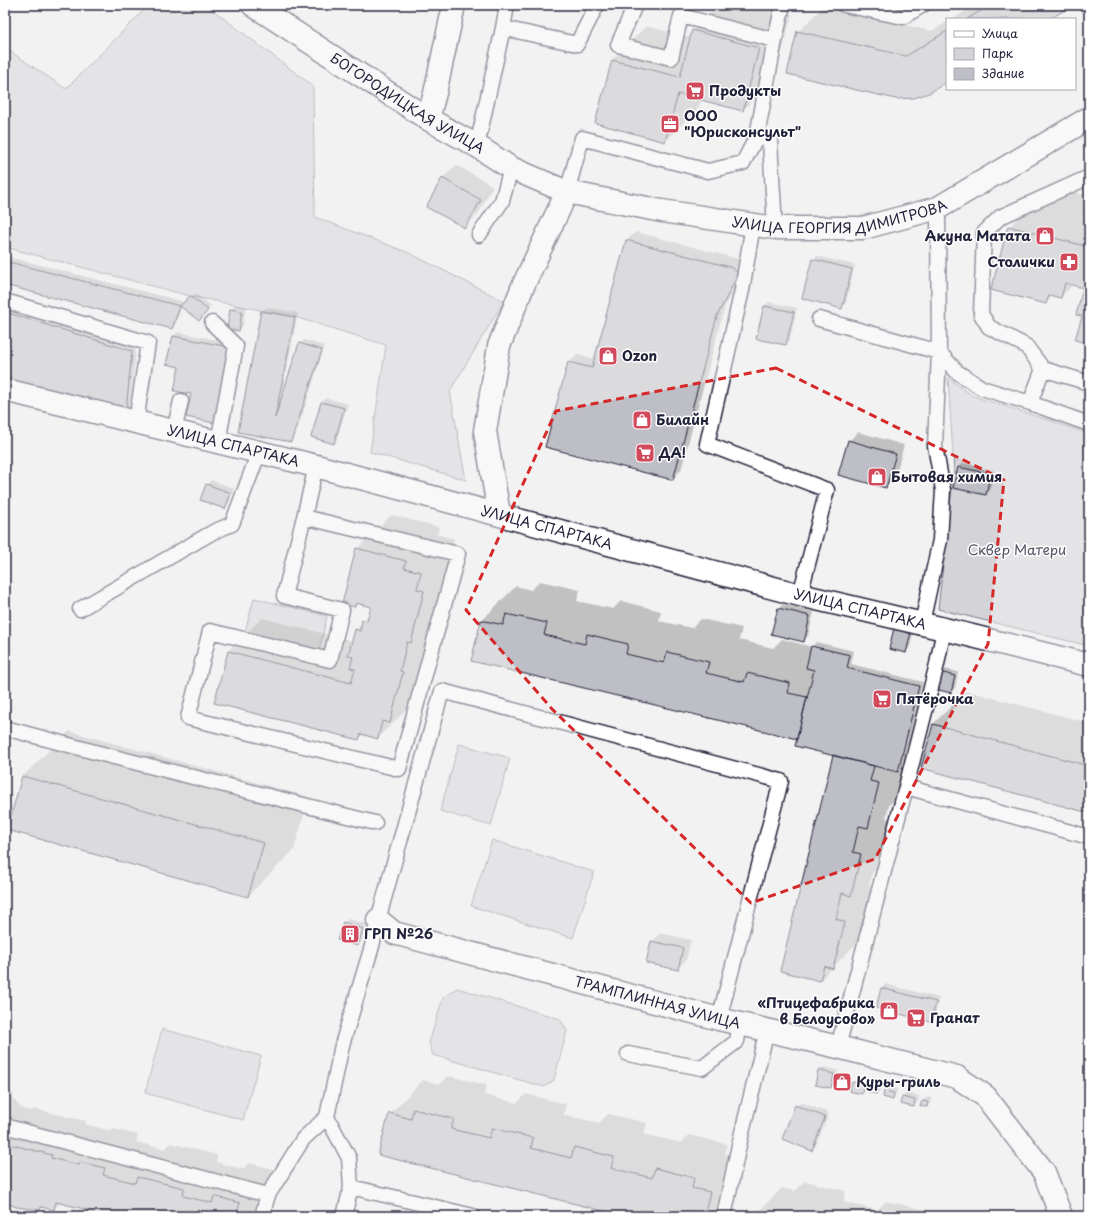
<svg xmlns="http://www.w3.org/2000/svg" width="1094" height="1221" viewBox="0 0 1094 1221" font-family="'Playpen Sans',sans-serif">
  <rect width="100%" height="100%" fill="#f2f2f3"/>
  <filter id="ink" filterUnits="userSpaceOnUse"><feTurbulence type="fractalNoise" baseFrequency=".025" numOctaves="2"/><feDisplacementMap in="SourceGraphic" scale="8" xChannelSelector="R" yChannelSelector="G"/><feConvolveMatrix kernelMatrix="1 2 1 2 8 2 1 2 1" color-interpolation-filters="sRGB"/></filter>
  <g filter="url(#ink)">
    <path fill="#d3d3d8" stroke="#7a7a8a" d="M149 5H206L313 86 315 217 409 253 504 301 450 391 466 480 370 452 386 345 295 317 190 296 5 247V48L66 89Z
      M948 378 973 396 1048 420 1089 434V646L938 609 954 470Z
      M254 598 327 616 319 651 245 632Z
      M459 744 510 758 491 826 440 811Z
      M492 840 594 872 573 938 471 906Z
      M457 988 560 1019 567 1031 554 1080 544 1087 433 1055 429 1043 443 998Z
      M162 1029 261 1056 243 1120 145 1093Z"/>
    <path fill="#0003" d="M719 5H758L792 14 776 76 743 110 701 99 699 107 665 141 612 60 646 26 691 38 693 31Z
      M975 5H1071L1048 19H953Z
      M823 7 932 31 947 22V80L798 32Z
      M456 165 493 186 478 214 465 227 442 179Z
      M1050 186 1089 196V343L1083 315 1085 287 1073 285 1061 297 1054 295 1046 303 1009 227Z
      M636 232 739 259 747 264 725 306 681 470 672 479 569 363 578 354 596 359 627 240Z
      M5 256 185 302 195 293 211 306 199 320 182 306 176 324 172 328 5 283Z
      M817 256 855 265 846 303 842 307 813 260Z
      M769 302 797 308 790 340 785 344 757 338 764 306Z
      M235 305 246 307 243 326 239 330 231 310Z
      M5 307 136 347 130 406 126 410 5 378Z
      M267 307 298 313 283 389H285L300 344 304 340 325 346 295 437 290 441 239 431 262 311Z
      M178 332 233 343 218 418 214 422 192 393 181 366 168 363 173 336Z
      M326 398 348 404 337 439 333 443 312 437 322 402Z
      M858 432 904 445 895 478 886 487 849 441Z
      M963 463 994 470 990 490 986 494 959 467Z
      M211 480 234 488 229 503 225 508 207 484Z
      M391 515 439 527 437 534 454 539 450 556 457 557 412 704 378 738 364 734 359 739 228 651 262 618 353 641 356 630 370 613 372 606 358 603 355 606 357 549Z
      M540 581 580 590 577 601 613 609 621 601 661 611 659 621 692 628 701 619 742 628 739 640 773 648 782 639 812 647 816 642 854 651 851 664 923 682 907 749 912 750 901 793 889 805 886 818 895 820 884 861 872 873 869 886 878 888 866 934 820 980 834 755 799 735 473 660 482 620 516 586 531 590Z
      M783 604 814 612 808 636 804 640 779 608Z
      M895 628H914L910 647 906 652Z
      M945 669 958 672 955 688 951 692 941 673Z
      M967 691 1089 723V812L933 724Z
      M69 731 309 797 294 850 248 896 23 776Z
      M348 919 367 924 362 941 358 945 344 923Z
      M660 933 691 940 686 960 677 969 652 942Z
      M886 984 939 998 935 1017 931 1021 877 1007 882 988Z
      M823 1067 838 1070 835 1083 830 1087 819 1071Z
      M843 1074 851 1076 850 1081 845 1086 838 1079Z
      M448 1076 487 1085 484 1095 517 1103 526 1094 566 1104 564 1115 599 1123 608 1114 647 1123 644 1134 681 1143 689 1135 727 1144 725 1154 743 1159 733 1200 717 1216H628L390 1114 423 1080 439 1084Z
      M857 1079 868 1081 866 1089 862 1093 853 1083Z
      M874 1084 881 1086V1089L877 1093 870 1088Z
      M5 1085 14 1095 12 1097 21 1108 32 1111 34 1109 86 1121 85 1124 112 1131 114 1129 138 1135 136 1142 165 1149 171 1143 217 1155 216 1162 243 1169 249 1163 273 1169 262 1211 257 1216H88L90 1210 61 1202 54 1209 42 1206 40 1208 5 1201Z
      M889 1087 898 1089 896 1094 892 1099 885 1091Z
      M907 1093 919 1096 918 1102 913 1106 902 1097Z
      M927 1097 932 1098 931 1102 927 1106 922 1101Z
      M800 1102 829 1113 816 1145 812 1149 796 1106Z
      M805 1181 846 1191 843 1202 877 1210 886 1201 926 1210 924 1216H754L782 1188 795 1191Z"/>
    <path fill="#bebec6" stroke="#22223b" d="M990 5H1073L1050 19H967Z
      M692 30 759 48 743 111 678 94 665 142 595 123 612 60 680 77Z
      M797 31 906 56 947 31V82L929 93 914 98 896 99 787 74Z
      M442 178 481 200 465 228 426 207Z
      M1008 226 1089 247V344L1075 340 1082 316 1076 315 1083 288 1065 283 1061 298 1049 295 1046 304 991 290Z
      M626 240 730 267 739 273 717 316 673 480 545 447 568 362 592 368Z
      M812 259 852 269 842 309 802 298Z
      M5 261 180 306 172 329 5 285Z
      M190 296 208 310 199 321 180 306Z
      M764 306 794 312 786 345 756 339Z
      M230 309 242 311 239 331 227 329Z
      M261 311 295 317 275 418 299 343 322 350 291 442 238 432Z
      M5 312 132 351 126 411 5 380Z
      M173 336 230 347 214 423 186 417 191 394 174 391 179 367 166 364Z
      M321 402 344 408 334 444 311 437Z
      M848 440 896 454 886 488 838 475Z
      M958 467 990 474 986 495 953 488Z
      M206 484 231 493 225 509 200 500Z
      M356 548 406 561 404 568 421 572 417 589 424 591 411 643 407 642 400 671 403 672 390 723 382 721 378 739 361 734 359 740 214 703 228 651 351 683 355 669 350 668 353 657 348 656 355 629 360 631 362 620 367 621 371 607 356 603 355 607 342 604Z
      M778 608 810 616 804 642 771 634Z
      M506 614 547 623 544 635 585 644 587 634 628 644 626 654 664 663 667 652 709 662 706 673 744 682 747 673 790 683 788 693 807 697 797 739 471 661 481 620 503 625Z
      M894 628 911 632 906 653 889 649Z
      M811 646 850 655 847 668 919 686 898 772 795 746 814 670 806 668Z
      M940 672 955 676 951 693 935 689Z
      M933 724 1089 766V813L921 768Z
      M833 755 874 766 870 781 879 783 868 828 859 826 853 852 861 854 851 896 842 893 836 919 845 922 833 969 824 966 820 981 780 971Z
      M22 776 264 843 248 897 7 830Z
      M343 922 363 929 358 946 337 940Z
      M651 941 683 948 678 970 646 963Z
      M881 988 936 1002 931 1022 876 1008Z
      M818 1070 834 1074 831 1088 815 1085Z
      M838 1078 847 1080 846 1087 836 1085Z
      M852 1082 864 1085 862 1094 849 1091Z
      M869 1087 878 1090 877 1094 868 1092Z
      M884 1091 894 1093 893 1100 883 1097Z
      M902 1097 915 1100 914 1107 900 1104Z
      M922 1101 928 1102 927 1107 920 1106Z
      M795 1105 825 1117 812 1151 782 1139Z
      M413 1109 454 1119 451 1129 489 1138 492 1128 533 1138 531 1148 571 1158 574 1147 614 1157 611 1168 652 1178 655 1168 694 1178 692 1188 710 1192 704 1216H624L378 1155 389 1113 411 1119Z
      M5 1143 52 1155 51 1158 79 1165 80 1162 105 1168 103 1175 135 1183 137 1177 184 1188 183 1196 212 1203 214 1196 240 1203 236 1216H87L88 1210 56 1202 54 1210 41 1207 40 1210 16 1207 5 1202Z"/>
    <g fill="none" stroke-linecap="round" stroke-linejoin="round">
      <g stroke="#22223b" stroke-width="17">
        <path id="service" d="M507 5 503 28 577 44 597 5
          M635 5 618 45 671 58 681 16 775 40 783 5
          M844 5 903 17 923 5
          M757 136 775 40
          M477 146 503 28
          M567 192 582 138 708 171 743 163 757 136 770 141 775 228
          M753 225 742 290 707 444 827 490 800 595
          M479 235 502 201 511 168
          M5 301 148 343 136 422
          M819 319 939 352 957 372 982 388 1030 403 1089 424
          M212 323 236 346 218 442
          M1043 369 1089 383
          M1030 403 1043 369 1026 346 989 327 981 314 984 233 1000 217 1089 177
          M174 431 181 401
          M304 517 458 554 399 769 188 718 210 631 330 660 342 610 284 596Z
          M304 517 316 466
          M80 609 213 532 232 524 259 452
          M922 623 940 540 943 490 935 446 939 352 938 208
          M5 728 110 756 375 823
          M906 787 1089 837
          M838 1047 906 787 937 664 944 629
          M628 1054 702 1068 737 1041 740 1024
          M5 1123 8 1127 268 1195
          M262 1216 268 1195 303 1139 327 1117
          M344 1216 351 1187
          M473 1216 351 1187 349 1158 327 1117 342 1045 372 946 378 920 442 691 781 781 719 1019
          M724 1216 739 1145 767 1030"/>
      </g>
      <g stroke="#22223b" stroke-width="25">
        <g id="minor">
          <path id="s1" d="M253 5 428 119 477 146 511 168 567 192 662 211 775 228H863L938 208 1089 118"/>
          <path d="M428 119 435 93 454 5"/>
          <path id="s2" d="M5 390 316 466 800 595 944 629 1089 665"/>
          <path d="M499 514 485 431 499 346 523 286 567 192"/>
          <path id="s3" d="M378 920 394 933 719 1019 838 1047 957 1077 985 1096 1044 1172 1061 1216"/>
        </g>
      </g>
      <use href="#service" stroke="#fff" stroke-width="14"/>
      <use href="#minor" stroke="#fff" stroke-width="22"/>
    </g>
  </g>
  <path d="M0 0H1094V1221H0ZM776 368 1004 480 988 644 875 859 751 903 552 709 466 610 556 411Z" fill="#f2f2f3" fill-opacity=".55" fill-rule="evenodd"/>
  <path fill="none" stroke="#d62828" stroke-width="3" stroke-dasharray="8 5" stroke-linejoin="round" d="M776 368 1004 480 988 644 875 859 751 903 552 709 466 610 556 411Z"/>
  <defs>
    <g id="supermarket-square" transform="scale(1)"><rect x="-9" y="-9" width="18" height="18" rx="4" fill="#d1495b" stroke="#fff"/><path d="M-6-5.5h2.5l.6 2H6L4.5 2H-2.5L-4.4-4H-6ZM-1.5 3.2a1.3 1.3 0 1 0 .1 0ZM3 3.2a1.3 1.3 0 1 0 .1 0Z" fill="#fff"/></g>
    <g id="office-square" transform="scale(1)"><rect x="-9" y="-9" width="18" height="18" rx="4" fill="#d1495b" stroke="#fff"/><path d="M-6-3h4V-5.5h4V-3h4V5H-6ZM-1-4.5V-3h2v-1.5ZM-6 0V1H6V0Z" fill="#fff"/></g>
    <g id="shop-square" transform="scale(1)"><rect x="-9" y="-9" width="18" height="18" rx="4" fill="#d1495b" stroke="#fff"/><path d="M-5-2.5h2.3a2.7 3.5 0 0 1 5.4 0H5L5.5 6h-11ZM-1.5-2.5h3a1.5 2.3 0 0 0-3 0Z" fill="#fff"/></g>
    <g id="pharmacy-square" transform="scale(1)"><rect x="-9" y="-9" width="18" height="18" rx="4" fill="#d1495b" stroke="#fff"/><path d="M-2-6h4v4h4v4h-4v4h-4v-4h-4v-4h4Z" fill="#fff"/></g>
    <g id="building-square" transform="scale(1)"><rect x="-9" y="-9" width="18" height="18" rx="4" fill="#d1495b" stroke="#fff"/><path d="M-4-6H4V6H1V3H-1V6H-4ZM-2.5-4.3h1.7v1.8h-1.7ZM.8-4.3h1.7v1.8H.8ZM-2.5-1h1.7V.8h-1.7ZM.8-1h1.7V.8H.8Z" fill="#fff"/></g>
  </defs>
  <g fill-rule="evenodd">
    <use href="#supermarket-square" x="695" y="91"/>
    <use href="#office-square" x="670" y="124"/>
    <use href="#shop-square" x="1045" y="236"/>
    <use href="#pharmacy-square" x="1069" y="262"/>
    <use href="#shop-square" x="608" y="356"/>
    <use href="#shop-square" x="642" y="420"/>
    <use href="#supermarket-square" x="645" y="453"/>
    <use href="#shop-square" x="877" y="477"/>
    <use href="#supermarket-square" x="882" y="699"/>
    <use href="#building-square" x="350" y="934"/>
    <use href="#shop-square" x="889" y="1011"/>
    <use href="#supermarket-square" x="916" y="1018"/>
    <use href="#shop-square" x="842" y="1082"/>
  </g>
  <g text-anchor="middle" stroke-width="3" stroke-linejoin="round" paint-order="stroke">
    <g font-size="14" font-weight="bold" fill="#22223b" stroke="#fff" text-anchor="start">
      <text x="709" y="96">Продукты</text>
      <text x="684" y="121">ООО<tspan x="684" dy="16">"Юрисконсульт"</tspan></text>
      <text x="1031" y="241" text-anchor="end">Акуна Матата</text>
      <text x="1055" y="267" text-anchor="end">Столички</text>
      <text x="622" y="361">Ozon</text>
      <text x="656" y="425">Билайн</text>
      <text x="659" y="458">ДА!</text>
      <text x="891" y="482">Бытовая химия</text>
      <text x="896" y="704">Пятёрочка</text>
      <text x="364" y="939">ГРП №26</text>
      <text x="875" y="1008" text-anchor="end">«Птицефабрика<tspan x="875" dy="16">в Белоусово»</tspan></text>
      <text x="930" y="1023">Гранат</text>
      <text x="856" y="1087">Куры-гриль</text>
    </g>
    <g font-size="14" fill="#22223b" stroke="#fff">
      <text dy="5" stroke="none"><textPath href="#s1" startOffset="183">БОГОРОДИЦКАЯ УЛИЦА</textPath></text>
      <text dy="5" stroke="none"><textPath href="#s1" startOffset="643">УЛИЦА ГЕОРГИЯ ДИМИТРОВА</textPath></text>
      <text dy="5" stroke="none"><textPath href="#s2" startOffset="235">УЛИЦА СПАРТАКА</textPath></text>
      <text dy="5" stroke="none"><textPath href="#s2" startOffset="559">УЛИЦА СПАРТАКА</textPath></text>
      <text dy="5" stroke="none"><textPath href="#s2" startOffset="883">УЛИЦА СПАРТАКА</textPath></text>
      <text dy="5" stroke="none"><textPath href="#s3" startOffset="293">ТРАМПЛИННАЯ УЛИЦА</textPath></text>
    </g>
    <g font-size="14" fill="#57576a" stroke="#fff">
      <text x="1017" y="555">Сквер Матери</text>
    </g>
  </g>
  <rect width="1094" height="1221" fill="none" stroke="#fff" stroke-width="20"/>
  <rect x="10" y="10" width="1074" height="1201" fill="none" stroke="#22223b" stroke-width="1.5" filter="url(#ink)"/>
  <rect x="946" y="18" width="130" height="72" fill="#ffffff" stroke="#a7a7b1"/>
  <rect x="954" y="31" width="20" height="6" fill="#ffffff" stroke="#a7a7b1"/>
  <text x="982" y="38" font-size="12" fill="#22223b">Улица</text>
  <rect x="954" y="48" width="20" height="12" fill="#d3d3d8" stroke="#a7a7b1"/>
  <text x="982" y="58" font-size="12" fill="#22223b">Парк</text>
  <rect x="954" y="68" width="20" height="12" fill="#bebec6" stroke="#a7a7b1"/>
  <text x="982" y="78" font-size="12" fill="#22223b">Здание</text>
</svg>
